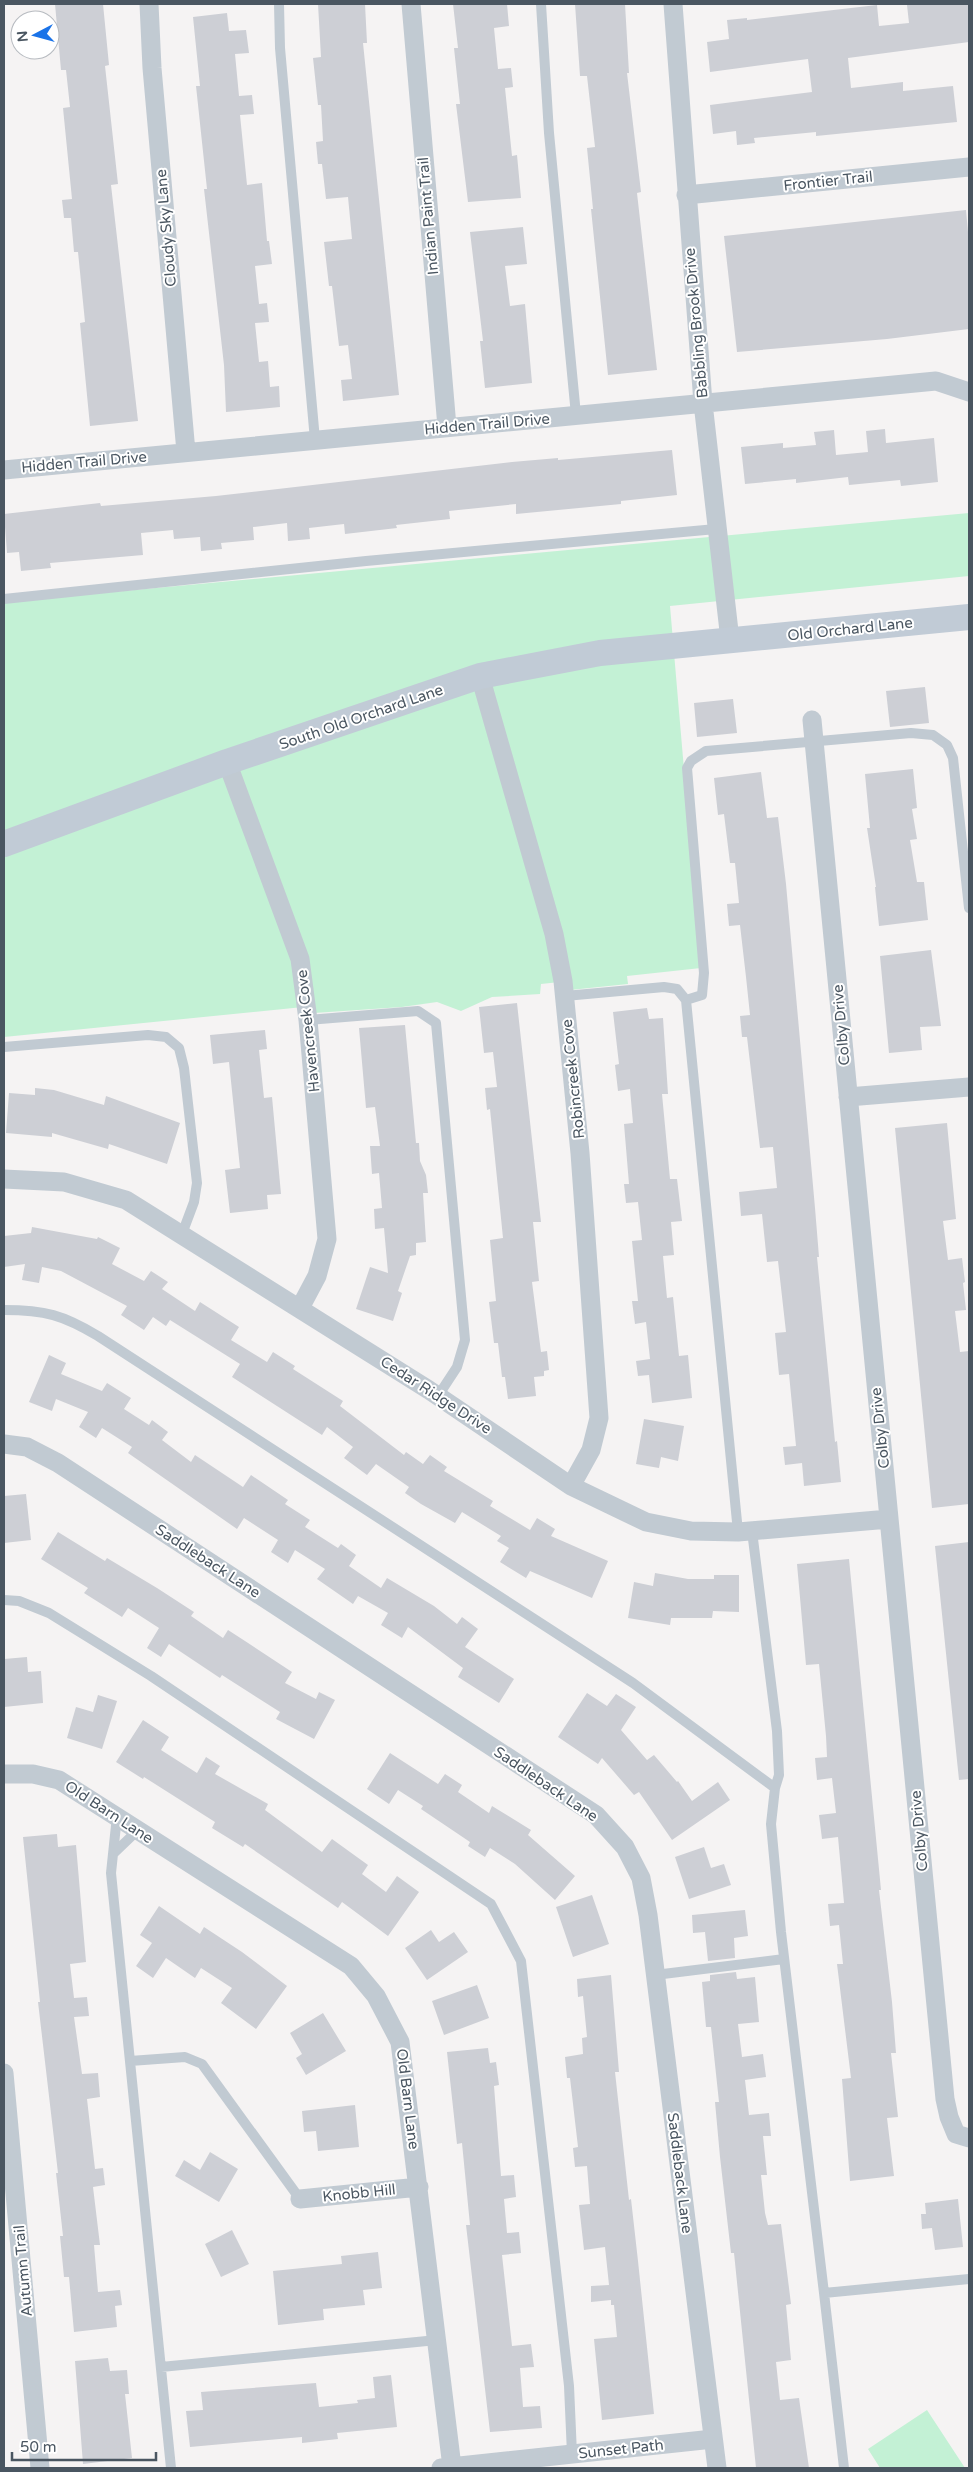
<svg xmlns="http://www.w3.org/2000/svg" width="973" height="2472" viewBox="0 0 973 2472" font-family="'Varela Round',sans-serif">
  <rect width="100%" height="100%" fill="#f5f3f3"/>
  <path fill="#c3f1d5" d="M969 513V576L670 606 701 968 627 976 628 984 570 990 569 981 541 984 540 994 492 997 461 1011 437 1002 402 1007 314 1013 313 1006 4 1037V602Z
    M927 2410 965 2468H880L868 2449Z"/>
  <path fill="#cdcfd5" d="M55 4H103L109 65 105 66 118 184 111 185 138 421 90 426 80 323 85 322 78 252H74L71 218H64L62 200 72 199 63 108 70 107 66 70H61Z
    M318 4H365L367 43H363L399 395 343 401 341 380 352 379 348 345 339 346 332 286H329L324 242 352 239 348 197 326 199 322 164H318L316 142 323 141 321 105H318L313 58 321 57Z
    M453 4H507L509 26 494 28 498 69 511 68 513 87 505 88 512 156 517 155 521 198 468 202 456 104H460L454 48H458Z
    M575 4H625L629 73H627L641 192 637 193 657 370 608 375 591 209H593L587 148 595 147 587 76H580Z
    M969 4V42L848 58 851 88 903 82V91L953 86 957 122 816 136V132L754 138 755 143 737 145 736 131 713 134 710 105 812 92 808 59 710 72 707 42 729 39 727 20 747 18V20L877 5 879 26 909 23 907 5Z
    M227 13 229 31 246 30 249 53 235 54 239 96 252 95 254 114 240 115 247 185 262 183 267 241H269L272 264 255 266 259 304 267 303 269 322 255 323 259 362 268 361 270 387 279 386 280 407 226 412 224 365 204 189H207L196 86H200L193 17Z
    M966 210 969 243V329L887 339 737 352 724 236Z
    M523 227 527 264 505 266 510 306 525 304 532 383 485 388 480 341H483L470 232Z
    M885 429 886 443 934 438 938 482 901 486 900 480 849 485 848 477 796 483V479L745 484 741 447 783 443V448L816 445 814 432 834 430 836 455 868 452 866 431Z
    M672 450 677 495 621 501V504L516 514V504L449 511 450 519 396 525 397 528 345 534 344 524 309 528 310 539 288 541 287 523 253 527 254 540 221 543 222 549 201 551 200 537 174 539 173 530 141 533 143 555 50 563 51 568 21 571 19 552 7 553 4 514 100 503 101 506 216 496 512 462 558 458V460Z
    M925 687 929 723 890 727 886 691Z
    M733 699 737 733 697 737 694 703Z
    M913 769 917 808 912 809 917 839 910 840 917 882H924L928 920 879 926 875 887H876L867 828H870L865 774Z
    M761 772 767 818 778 817 786 884 815 1208 819 1257H817L835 1442 837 1441 841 1482 804 1486 802 1463 785 1465 783 1447 796 1446 789 1374 779 1375 775 1333 786 1332 778 1261 767 1262 762 1214 741 1216 739 1192 777 1188 773 1147 760 1148 747 1037H742L740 1016 750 1015 746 977 740 925 729 926 727 904 739 903 735 863H730L724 814 718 815 714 778Z
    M931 950 941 1026 920 1027 922 1050 889 1053 880 956Z
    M517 1003 541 1222H533L539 1281 532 1282 541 1352 547 1351 549 1370 544 1371V1376L534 1377 536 1396 508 1399 505 1377H502L498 1343H494L489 1302 496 1301 490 1240 503 1238 490 1109 487 1110 485 1088 497 1087 493 1052 484 1053 479 1007Z
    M647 1008 649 1019 663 1018 668 1094H662L670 1179H677L682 1221 671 1222 674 1255 663 1256 667 1298 673 1297 679 1356 688 1355 692 1398 652 1403 649 1375 638 1376 636 1361 650 1359 646 1322 635 1324 632 1301H638L632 1241 642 1240 638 1202 626 1203 624 1184H629L624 1124 633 1123 630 1089 618 1091 615 1065 619 1064 613 1012Z
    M405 1025 416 1143H419L420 1161 426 1175 428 1193H423L426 1242 416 1243V1255L410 1256 398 1291 402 1293 393 1321 356 1309 370 1267 388 1273 384 1228 375 1229 374 1209 382 1208 379 1173 372 1174 370 1146H380L375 1107 366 1108 359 1028Z
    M265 1030 267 1049 259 1050 264 1098 272 1097 281 1194 267 1195 268 1209 230 1213 225 1170 240 1168 229 1062 213 1064 210 1035Z
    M35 1088 54 1090 104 1105 106 1096 180 1123 167 1164 109 1144 108 1149 52 1133V1137L6 1133 9 1093 35 1095Z
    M947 1123 956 1219 943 1221 948 1260 962 1258 965 1282 963 1283 966 1310 955 1311 960 1352 969 1351V1504L932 1508 895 1128Z
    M32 1227 97 1239 98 1237 120 1248 112 1264 144 1281 151 1271 168 1282 162 1289 195 1311 200 1302 239 1327 231 1340 267 1362 273 1352 295 1366 293 1369 343 1401 340 1406 404 1455 406 1452 423 1464 430 1455 447 1467 444 1471 493 1501 490 1506 530 1530 537 1518 555 1529 551 1536 608 1561 592 1598 530 1571 526 1578 500 1562 509 1548 497 1541 501 1536 462 1512 455 1523 421 1504 405 1493 409 1487 376 1464 367 1475 344 1458 353 1447 327 1427 322 1435 232 1377 240 1364 170 1320 166 1326 153 1317 144 1330 121 1315 127 1306 61 1271 42 1267 39 1283 22 1280 25 1264 4 1267V1236L31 1233Z
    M49 1355 66 1363 61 1374 102 1391 107 1383 131 1398 124 1409 149 1425 152 1420 168 1432 162 1440 191 1462 195 1455 243 1487 251 1475 288 1500 285 1504 310 1520 305 1527 338 1548 341 1544 356 1555 349 1566 381 1588 387 1578 434 1606 457 1624 462 1617 478 1629 465 1647 514 1679 499 1703 458 1677 463 1668 408 1627 402 1638 381 1625 388 1613 358 1596 353 1604 317 1579 325 1569 295 1550 288 1563 271 1552 278 1540 244 1518 237 1529 128 1453 132 1447 102 1428 96 1438 79 1427 88 1412 56 1399 52 1411 29 1402Z
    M644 1419 684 1426 678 1461 661 1457 659 1468 636 1464Z
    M26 1494 31 1540 4 1543V1496Z
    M58 1532 105 1561 107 1558 157 1588 194 1612 191 1616 223 1638 228 1630 245 1641 292 1672 285 1683 316 1699 319 1692 335 1700 314 1739 276 1719 280 1712 222 1675 220 1678 169 1644 161 1657 147 1648 159 1628 128 1608 122 1617 84 1593 88 1588 41 1559Z
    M969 1542V1779L959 1780 935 1546Z
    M849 1559 881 1890H879L892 2002 896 2053H891L898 2117 887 2118 894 2176 850 2181 842 2079 851 2078 837 1964H843L839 1925 830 1926 828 1904 844 1903 838 1837 822 1839 819 1815 836 1813 832 1778 817 1780 815 1758 827 1757 826 1736 819 1664 806 1665 797 1564Z
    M655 1573 688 1579H714V1575H739V1612L713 1611 712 1618H671L670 1625 628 1618 634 1582 653 1586Z
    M27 1657 28 1672 41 1671 43 1703 4 1707V1659Z
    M587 1693 607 1706 616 1694 636 1707 621 1730 647 1760 654 1755 677 1782 678 1781 692 1801 718 1782 730 1800 672 1840 639 1792 634 1795 602 1758 598 1764 558 1737Z
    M98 1695 117 1701 102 1749 67 1738 76 1707 93 1712Z
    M143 1720 169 1737 161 1750 197 1773 206 1757 220 1766 215 1774 268 1804 265 1810 322 1852 332 1839 368 1865 362 1874 386 1892 397 1876 419 1892 388 1936 342 1902 338 1908 245 1844 243 1847 212 1828 215 1822 144 1777 143 1779 116 1762Z
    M390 1753 438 1784 445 1774 462 1785 458 1792 489 1813 492 1806 531 1830 528 1835 575 1876 555 1900 515 1864 490 1848 485 1857 468 1846 470 1842 421 1809 423 1806 398 1790 389 1804 367 1789Z
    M57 1834 58 1847 76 1845 86 1962 70 1964 74 1998 87 1997 89 2016 74 2017 82 2074 98 2073 100 2097 87 2099 95 2169 103 2168 105 2185 93 2187 100 2245H94L98 2292 120 2290 122 2305 115 2306 117 2327 74 2332 69 2277H64L60 2236H63L56 2173H58L38 2002H40L23 1837Z
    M704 1847 711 1868 724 1864 731 1885 689 1899 675 1857Z
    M592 1895 609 1944 573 1957 556 1907Z
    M159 1906 200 1934 204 1927 242 1952 287 1986 256 2029 221 2003 232 1988 201 1968 195 1978 166 1958 153 1978 136 1966 152 1943 140 1935Z
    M745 1910 748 1936 734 1938 735 1958 708 1961 705 1932 693 1933 692 1915Z
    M431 1930 439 1942 454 1932 468 1952 427 1980 405 1948Z
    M736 1972 737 1979 755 1977 759 2022 738 2024 742 2057 763 2054 766 2077 745 2080 749 2115 769 2113 771 2136H763L767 2175H761L765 2213 768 2225 781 2224 791 2304 786 2305 791 2360 776 2362 780 2400 799 2398 809 2468H756L734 2253H731L720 2157 715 2102H719L711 2027H706L702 1982 710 1981V1975Z
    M611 1975 619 2072H615L629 2200 631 2199 638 2261 654 2414 602 2420 594 2339 617 2337 614 2305H611V2300L591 2302V2286L609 2285 605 2247 584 2250 579 2205 590 2204 587 2166 575 2167 573 2148 578 2147 570 2078H567L565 2057 583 2054 582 2038 587 2037 583 1996 578 1997 577 1979Z
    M477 1985 489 2018 444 2035 432 2001Z
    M323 2013 346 2051 306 2075 296 2058 302 2054 290 2033Z
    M488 2048 490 2063 496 2062 499 2085 494 2086 501 2176 514 2175 516 2197 504 2199 507 2233 519 2232 521 2253 502 2255 512 2346 531 2344 534 2367 520 2368 523 2407 540 2406 542 2428 490 2432 466 2225H470L462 2143 457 2144 447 2052Z
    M355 2105 359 2147 318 2151 316 2131 304 2132 302 2111Z
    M210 2152 238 2169 219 2202 175 2176 184 2160 200 2170Z
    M958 2199 963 2247 935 2250 932 2228 922 2229 921 2214H926L925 2203Z
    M232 2230 249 2264 221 2277 205 2244Z
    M378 2252 382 2288 363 2290 365 2305 323 2309 324 2320 278 2325 273 2271 342 2264 341 2256Z
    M108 2358 110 2371 127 2370 129 2394H125L132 2458 83 2464 75 2361Z
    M391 2375 397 2427 337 2433 338 2439 302 2443V2437L190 2447 186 2411 203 2410 201 2392 316 2383 319 2407 358 2403 357 2400 375 2398 373 2377Z"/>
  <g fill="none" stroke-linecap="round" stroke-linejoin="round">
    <path stroke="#c1cad2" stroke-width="10" d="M279 4 280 48 315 440
      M541 4 549 133 576 415
      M4 599 366 561 716 529
      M565 996 664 987 677 989 686 1000 738 1532
      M686 1000 702 995 704 973 687 768 691 761 706 751 911 733 933 735 947 745 953 758 969 908
      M308 1020 418 1011 436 1023 465 1340 457 1367 438 1396
      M4 1047 148 1035 166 1037 179 1048 184 1068 197 1183 194 1202 182 1234
      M4 1310C45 1310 63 1315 98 1336L633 1683 775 1788 771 1824 781 1932 824 2293 969 2279
      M752 1531 777 1731 779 1775 775 1788
      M4 1600 19 1601 49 1613 151 1676 491 1904 521 1961 569 2386 572 2454
      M117 1816 111 1873 171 2468
      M114 1853 138 1830
      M655 1975 784 1959
      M130 2061 185 2057 202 2064 300 2199
      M824 2293 844 2468
      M161 2367 437 2340"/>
    <path stroke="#c1cad2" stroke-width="19" d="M149 4 152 68 186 452
      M411 4 447 427
      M673 4 703 403 730 640
      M686 195 969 167
      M4 470 936 381 969 392
      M480 676 554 934 563 981 580 1153 599 1418 591 1450 571 1486
      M812 720 945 2099 949 2117 956 2134 969 2138
      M227 762 300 959 308 1020 327 1239 317 1276 300 1308
      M848 1097 969 1087
      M4 1179 64 1182 126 1200 429 1390 571 1486 646 1522 691 1531 738 1532 889 1519
      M4 1444 27 1447 58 1463 596 1815 625 1847 641 1878 648 1915 717 2468
      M4 1774H33L59 1780 351 1966 376 1996 400 2042 452 2467
      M4 2073 40 2468
      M300 2199 419 2187
      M441 2468 713 2439"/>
    <path stroke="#c1cbd6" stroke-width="26" d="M4 844 227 762 480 676 600 653 969 617"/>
  </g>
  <g text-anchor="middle" stroke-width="4" stroke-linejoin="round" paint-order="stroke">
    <g font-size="15" fill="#4a5661" stroke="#fff">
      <text transform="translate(828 181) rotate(-6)" y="5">Frontier Trail</text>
      <text transform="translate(428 216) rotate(-95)" y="5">Indian Paint Trail</text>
      <text transform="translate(166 228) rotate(-95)" y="5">Cloudy Sky Lane</text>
      <text transform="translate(696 323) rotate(-95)" y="5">Babbling Brook Drive</text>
      <text transform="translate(487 424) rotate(-5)" y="5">Hidden Trail Drive</text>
      <text transform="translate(84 462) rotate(-5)" y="5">Hidden Trail Drive</text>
      <text transform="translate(850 629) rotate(-6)" y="5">Old Orchard Lane</text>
      <text transform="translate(361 717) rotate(-19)" y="5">South Old Orchard Lane</text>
      <text transform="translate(841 1025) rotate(-95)" y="5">Colby Drive</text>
      <text transform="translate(308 1031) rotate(-96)" y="5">Havencreek Cove</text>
      <text transform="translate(573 1079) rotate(-96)" y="5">Robincreek Cove</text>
      <text transform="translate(436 1395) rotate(33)" y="5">Cedar Ridge Drive</text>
      <text transform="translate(880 1428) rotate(-96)" y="5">Colby Drive</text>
      <text transform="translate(208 1561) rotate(33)" y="5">Saddleback Lane</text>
      <text transform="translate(546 1784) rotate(34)" y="5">Saddleback Lane</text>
      <text transform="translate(109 1812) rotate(33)" y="5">Old Barn Lane</text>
      <text transform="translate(919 1831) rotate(-95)" y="5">Colby Drive</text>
      <text transform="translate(408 2099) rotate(83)" y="5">Old Barn Lane</text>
      <text transform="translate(680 2173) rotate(83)" y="5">Saddleback Lane</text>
      <text transform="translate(359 2193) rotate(-6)" y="5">Knobb Hill</text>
      <text transform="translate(23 2271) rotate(-95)" y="5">Autumn Trail</text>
      <text transform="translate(621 2449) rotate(-6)" y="5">Sunset Path</text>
    </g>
  </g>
  <rect width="973" height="2472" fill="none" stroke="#4a5661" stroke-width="10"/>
  <g transform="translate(35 35) rotate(264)"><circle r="24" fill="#ffffff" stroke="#b7bbc0"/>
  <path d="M0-4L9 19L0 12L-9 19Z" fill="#1a73e8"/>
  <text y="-8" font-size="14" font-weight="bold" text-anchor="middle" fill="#4a5661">N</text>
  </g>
  <path d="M12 2452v8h144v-8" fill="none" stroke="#4a5661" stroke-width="2.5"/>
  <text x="20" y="2452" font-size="15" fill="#4a5661" stroke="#ffffff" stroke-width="4" paint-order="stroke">50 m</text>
</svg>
